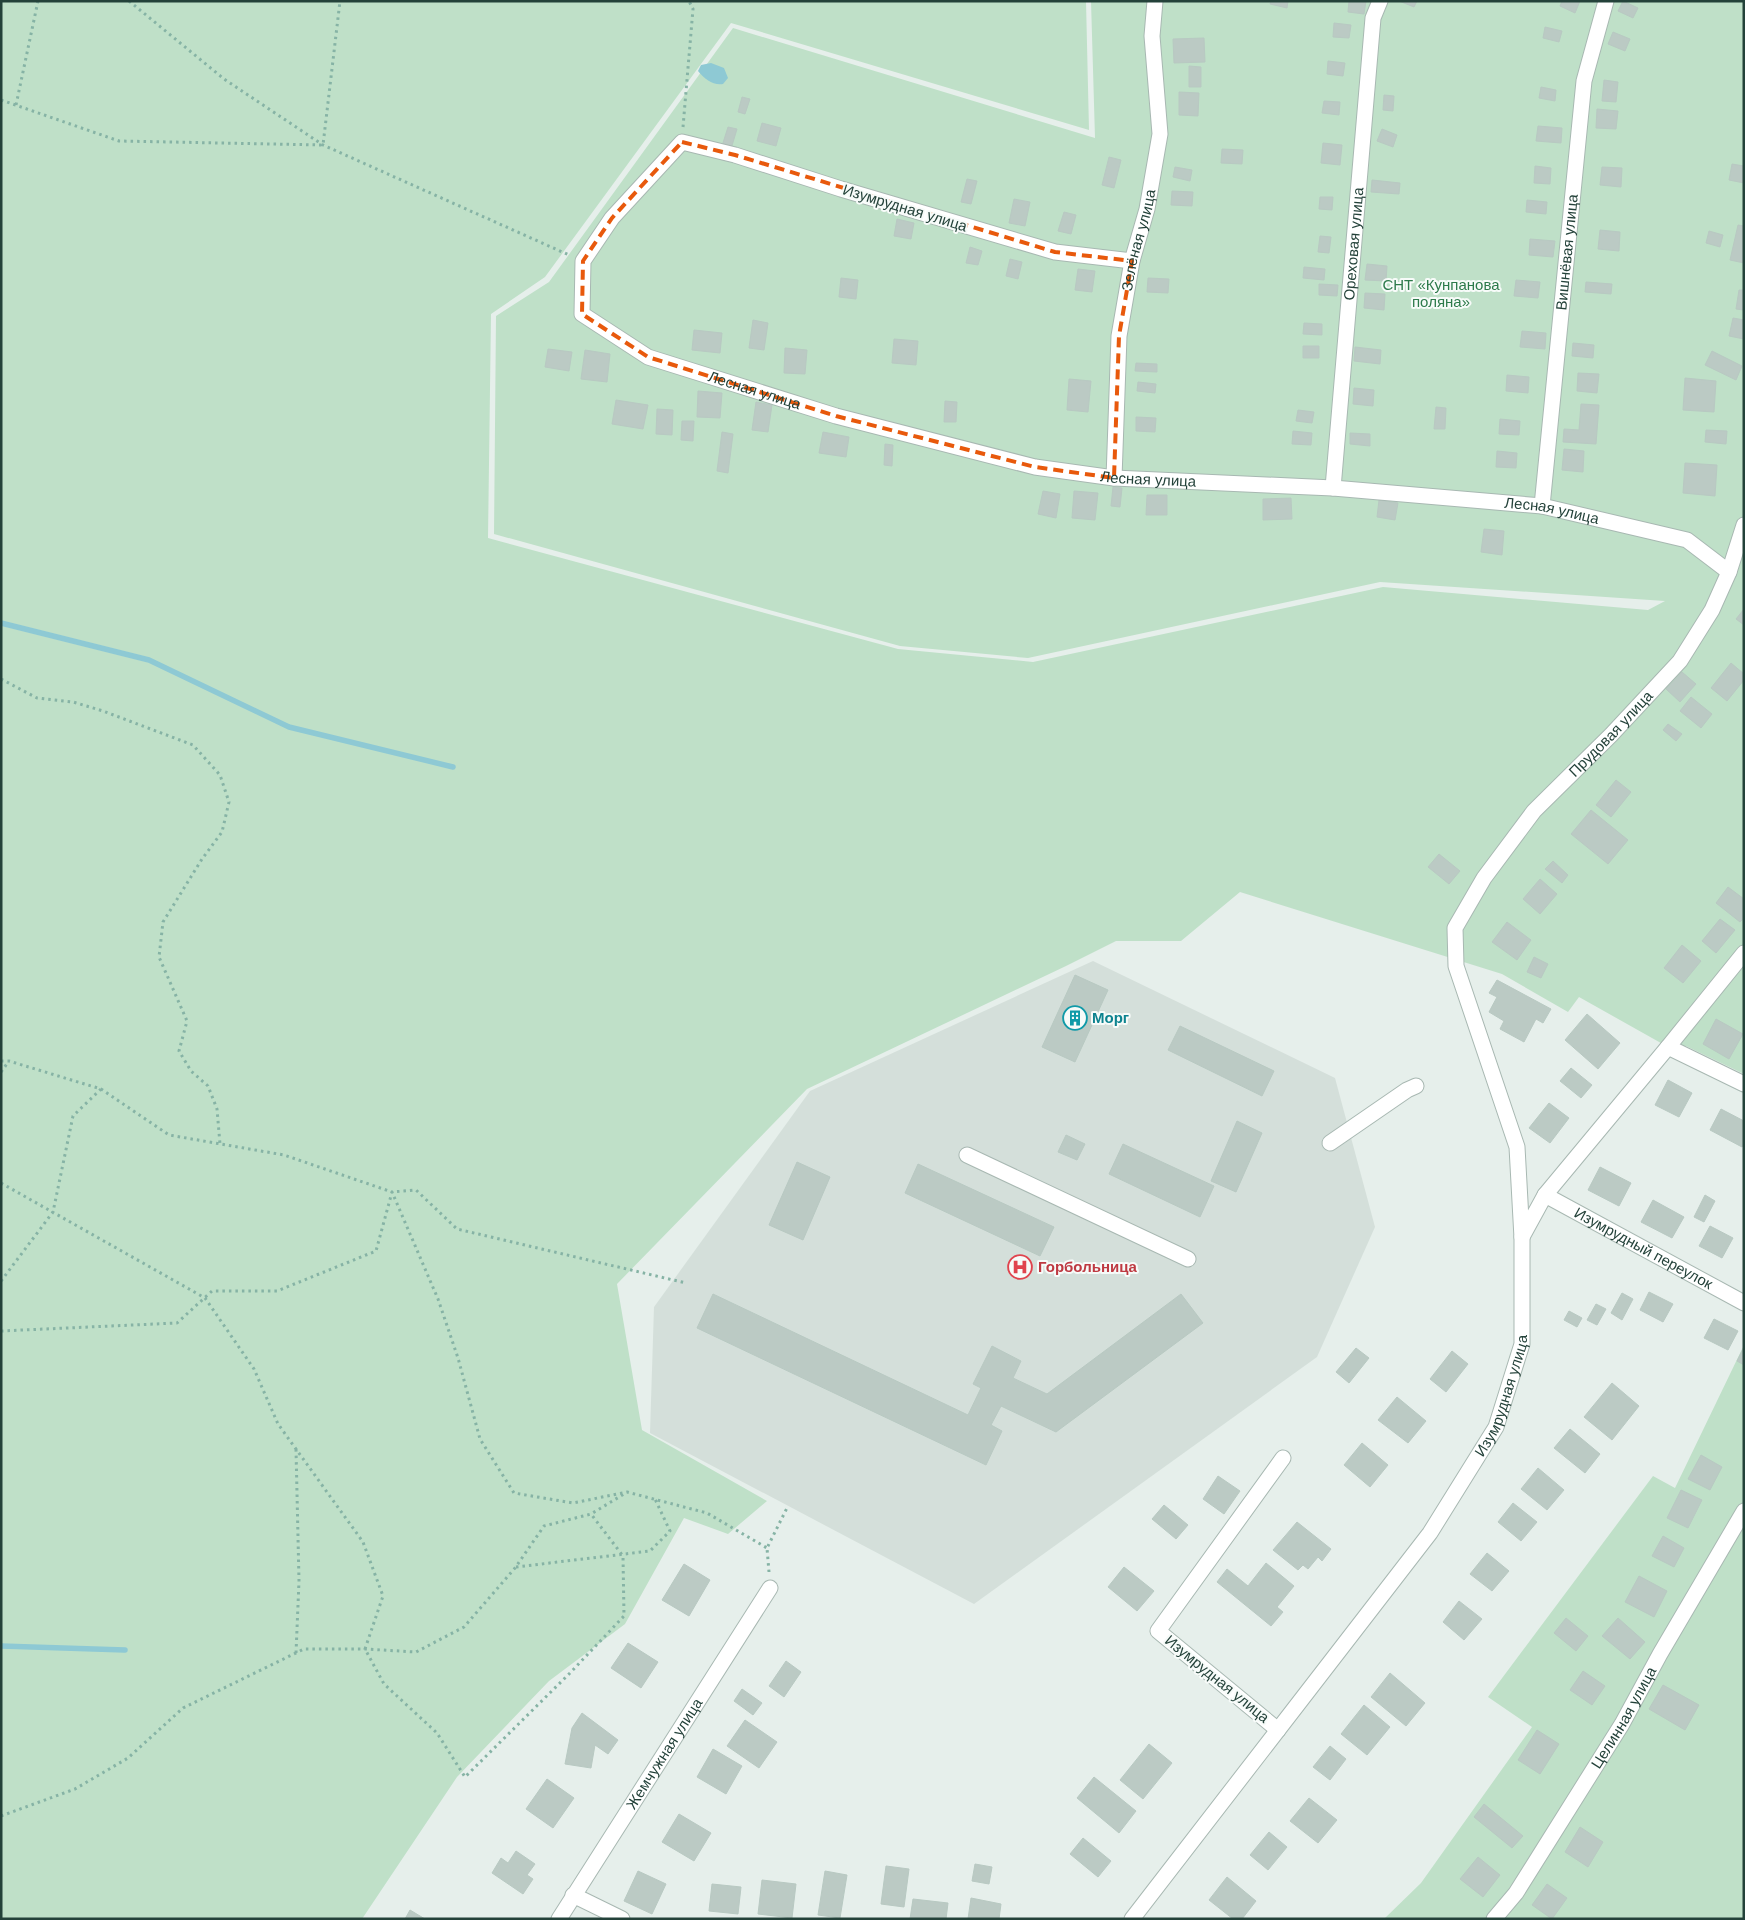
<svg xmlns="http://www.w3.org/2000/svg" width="1745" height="1920" viewBox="0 0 1745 1920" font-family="Arial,sans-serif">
  <rect width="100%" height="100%" fill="#e6efeb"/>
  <path fill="#d4dfda" d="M1093 961 1335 1078 1375 1227 1317 1357 974 1604 650 1433 654 1307 810 1091Z"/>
  <path fill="#bfe0c8" d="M1 1H1086L1089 130 731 23 545 277 491 314 488 538 898 649 1033 662 1383 587 1648 610 1665 601 1380 582 1028 658 900 646 494 534 496 316 549 282 733 28 1095 138 1091 1H1744V1074L1686 1046 1668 1047 1579 997 1568 1012 1502 974 1240 892 1181 941H1116L1066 966 807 1089 617 1284 642 1430 767 1501 728 1534 684 1518 625 1624 549 1681 457 1777 362 1919H1Z
    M1744 1345V1919H1384L1421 1883 1532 1727 1488 1697 1653 1476 1675 1488Z"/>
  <path fill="#8ec9d4" d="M711 63 724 68 728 78 723 84C714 86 704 79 698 71L701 65Z"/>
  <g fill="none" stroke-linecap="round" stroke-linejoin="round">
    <path stroke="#8ec9d4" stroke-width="5.5" d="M1 623 149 660 289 727 453 767
      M1 1646 125 1650"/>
  </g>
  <path fill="#bbcac4" stroke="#b8c9c2" d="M1271 1H1288L1287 8 1270 4Z
    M1349 1H1366L1364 14 1348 12Z
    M1399 1H1417L1414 7Z
    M1562 1H1580L1575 13 1560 6Z
    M1623 1 1638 8 1633 18 1618 11Z
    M1334 23 1351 25 1349 38 1333 37Z
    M1545 27 1562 31 1559 42 1543 38Z
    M1613 32 1630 39 1625 51 1608 44Z
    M1204 38 1205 62 1174 63 1173 39Z
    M1328 61 1345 63 1343 76 1327 74Z
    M1189 66 1201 67V87H1189Z
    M1604 80 1618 82 1616 102 1602 101Z
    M1541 87 1556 90 1555 101 1539 98Z
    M1179 92 1199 93 1198 116 1179 115Z
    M1384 95 1394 96 1393 111 1383 110Z
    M742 97 750 99 745 114 738 112Z
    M1324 101 1340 102 1339 115 1322 113Z
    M1597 109 1618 111 1616 129 1596 128Z
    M762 123 781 128 776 146 757 141Z
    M1538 126 1562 128 1561 143 1536 141Z
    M728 127 737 129 731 149 722 146Z
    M1382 129 1397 135 1393 147 1377 141Z
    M1323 143 1342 145 1340 165 1321 163Z
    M1222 149 1243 150 1242 164 1221 163Z
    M1109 157 1121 160 1114 188 1102 185Z
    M1732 164 1744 166V183L1729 180Z
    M1535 166 1551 168 1550 184 1534 183Z
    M1175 167 1192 170 1190 181 1173 177Z
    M1602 167 1622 168 1621 187 1600 185Z
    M967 179 977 181 971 204 961 202Z
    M1372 180 1400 183 1399 194 1371 192Z
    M1172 191 1193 192 1192 206 1171 205Z
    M1320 197H1333L1332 210 1319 209Z
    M1014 199 1030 202 1025 226 1009 223Z
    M1527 200 1547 202 1546 214 1526 212Z
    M1064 212 1076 215 1071 234 1058 231Z
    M897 219 914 223 911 239 894 236Z
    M1738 225 1744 226V263L1730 260Z
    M1600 230 1620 232 1619 251 1598 249Z
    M1709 231 1723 235 1720 247 1706 243Z
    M1320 236 1331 237 1329 253 1318 252Z
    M1530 239 1555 241 1553 257 1529 255Z
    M970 247 982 251 978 265 966 263Z
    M1010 259 1022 262 1018 279 1006 276Z
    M1367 264 1387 266 1386 281 1365 280Z
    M1304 267 1325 269 1324 280 1303 278Z
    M1078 269 1095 271 1092 292 1075 290Z
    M841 278 858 280 856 299 839 297Z
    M1148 278 1169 279 1168 293 1147 292Z
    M1516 280 1540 282 1538 298 1514 296Z
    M1586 282 1612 284 1611 294 1585 292Z
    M1319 284 1338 285 1337 296 1319 295Z
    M1739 290H1744V310L1736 309Z
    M1365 293 1385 294 1384 310 1364 308Z
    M1733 318 1744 320V339L1729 336Z
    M753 320 768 323 764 350 749 348Z
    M1304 323 1322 324V335L1303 334Z
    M694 330 722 333 720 353 692 350Z
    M1522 331 1546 333 1545 349 1520 347Z
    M894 339 918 341 916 365 892 363Z
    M1573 343 1594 345 1593 358 1572 356Z
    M1303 346H1319V358H1303Z
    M1355 347 1381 350 1380 364 1354 361Z
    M785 348 807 350 805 374 784 373Z
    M548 349 572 352 569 371 545 367Z
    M585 350 610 354 607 382 581 379Z
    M1712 351 1742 366 1736 380 1705 365Z
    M1136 363 1157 364V372L1135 371Z
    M1578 373 1599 374 1597 393 1577 391Z
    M1507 375 1529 377 1528 393 1506 391Z
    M1685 378 1716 381 1714 412 1683 410Z
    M1069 379 1091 381 1088 412 1067 410Z
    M1138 382 1156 384 1155 393 1137 391Z
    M1354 388 1374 390 1373 406 1353 404Z
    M698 391 722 393 720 418 697 417Z
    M616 400 648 405 643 429 612 424Z
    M945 401 957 402 956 422H944Z
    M756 402 772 405 768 432 752 430Z
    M1581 404 1599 405 1596 444 1563 442 1564 429 1579 430Z
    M1436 407 1446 408 1445 429H1434Z
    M657 409 673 410 672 435 656 434Z
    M1298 410 1314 412 1312 423 1296 421Z
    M1136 417 1156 418 1155 432 1136 431Z
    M1500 419 1520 421 1519 435 1499 434Z
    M682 421H694L693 441 681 440Z
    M1706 430 1727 431 1726 444 1705 442Z
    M1293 431 1312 433 1311 445 1292 444Z
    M722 432 733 434 728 473 717 471Z
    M823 432 849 437 846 457 819 453Z
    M1350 433 1370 434V446L1350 444Z
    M885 444 893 445 892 466 884 465Z
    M1564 449 1584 451 1583 472 1562 470Z
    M1497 451 1517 453 1516 468 1496 467Z
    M1685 463 1717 465 1715 496 1683 493Z
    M1113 487 1122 488 1120 507 1111 506Z
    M1043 491 1060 494 1056 518 1038 514Z
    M1074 491 1098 493 1095 520 1072 518Z
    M1147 495H1167V515H1146Z
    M1291 498 1292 519 1263 520V499Z
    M1379 500 1398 503 1395 520 1377 517Z
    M1484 529 1504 531 1502 555 1481 552Z
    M1744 609V625L1736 619Z
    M1731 663 1744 674V680L1727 701 1711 688Z
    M1682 672 1696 684 1680 702 1666 689Z
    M1691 697 1712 714 1701 728 1680 711Z
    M1668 724 1682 734 1676 741 1663 730Z
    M1616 780 1631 792 1611 817 1596 805Z
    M1591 810 1628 840 1608 864 1571 834Z
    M1439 854 1460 871 1449 884 1428 867Z
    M1553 861 1568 875 1562 883 1545 869Z
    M1540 879 1557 894 1540 914 1523 899Z
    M1728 887 1744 899V918L1740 922 1716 903Z
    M1720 919 1735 930 1716 953 1702 941Z
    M1507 922 1531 940 1517 960 1492 942Z
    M1682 945 1701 961 1683 983 1664 968Z
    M1534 957 1548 964 1541 978 1527 972Z
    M1075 975 1108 990 1075 1062 1042 1047Z
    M1497 980 1551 1009 1543 1023 1536 1019 1524 1042 1500 1029 1504 1021 1489 1012 1497 997 1489 993Z
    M1587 1014 1620 1043 1598 1069 1565 1040Z
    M1716 1019 1743 1034 1729 1059 1703 1044Z
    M1180 1026 1274 1071 1262 1096 1168 1050Z
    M1571 1068 1592 1085 1581 1098 1560 1081Z
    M1668 1080 1692 1093 1679 1117 1655 1105Z
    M1549 1103 1569 1118 1550 1143 1529 1128Z
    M1721 1109 1744 1121V1144L1742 1147 1710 1130Z
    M1237 1121 1262 1133 1236 1192 1211 1181Z
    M1066 1135 1085 1144 1077 1160 1058 1152Z
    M1123 1144 1214 1186 1200 1217 1109 1174Z
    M797 1162 830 1177 803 1240 769 1225Z
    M918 1164 1054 1227 1040 1256 905 1193Z
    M1600 1167 1631 1183 1619 1206 1588 1190Z
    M1705 1195 1715 1201 1704 1222 1694 1217Z
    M1653 1200 1684 1217 1672 1238 1641 1222Z
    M1710 1226 1733 1238 1722 1258 1699 1246Z
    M1649 1292 1673 1304 1663 1322 1640 1310Z
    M1622 1293 1633 1299 1622 1320 1611 1313Z
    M713 1294 968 1415 981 1388 973 1384 992 1346 1021 1361 1013 1378 1047 1394 1181 1294 1203 1323 1056 1432 1001 1406 991 1425 1002 1431 986 1465 697 1328Z
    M1596 1304 1606 1309 1597 1325 1587 1320Z
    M1569 1311 1582 1318 1577 1327 1564 1320Z
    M1714 1319 1738 1331 1728 1350 1704 1338Z
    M1744 1347V1365L1737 1361Z
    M1356 1348 1369 1358 1349 1383 1336 1372Z
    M1452 1351 1468 1364 1446 1392 1430 1379Z
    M1612 1383 1639 1406 1612 1440 1584 1417Z
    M1397 1397 1426 1421 1408 1443 1378 1420Z
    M1570 1429 1600 1454 1585 1473 1554 1448Z
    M1362 1443 1388 1465 1370 1487 1344 1465Z
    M1701 1455 1722 1467 1710 1490 1688 1479Z
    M1538 1468 1564 1490 1547 1510 1521 1489Z
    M1218 1476 1240 1491 1224 1514 1203 1499Z
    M1681 1490 1702 1500 1688 1528 1667 1518Z
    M1513 1503 1537 1522 1521 1541 1498 1522Z
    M1164 1505 1188 1525 1176 1539 1152 1519Z
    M1297 1522 1331 1549 1322 1561 1318 1557 1308 1569 1303 1565 1298 1570 1273 1550Z
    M1663 1536 1684 1548 1674 1567 1652 1556Z
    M1487 1553 1509 1571 1492 1591 1470 1574Z
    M1266 1563 1294 1586 1277 1607 1283 1612 1271 1626 1217 1582 1227 1569 1248 1586Z
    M684 1564 710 1580 689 1616 662 1600Z
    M1124 1567 1154 1591 1137 1611 1108 1587Z
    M1639 1576 1667 1591 1654 1617 1625 1602Z
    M1459 1601 1482 1619 1464 1640 1443 1622Z
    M1566 1618 1588 1636 1576 1651 1554 1633Z
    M1618 1618 1645 1642 1630 1659 1602 1636Z
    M628 1643 658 1662 641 1688 611 1668Z
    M786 1661 801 1672 784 1697 769 1686Z
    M1583 1671 1605 1686 1592 1705 1570 1690Z
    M1390 1673 1425 1703 1406 1726 1371 1697Z
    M1663 1685 1699 1705 1685 1730 1649 1709Z
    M742 1689 762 1703 753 1715 734 1701Z
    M1364 1705 1390 1727 1367 1755 1341 1734Z
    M582 1713 618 1740 608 1754 595 1745 591 1768 565 1764 572 1728Z
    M745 1720 777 1742 759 1768 727 1746Z
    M1537 1730 1559 1744 1540 1774 1518 1760Z
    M1149 1744 1172 1763 1143 1799 1120 1780Z
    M1330 1746 1346 1759 1330 1780 1313 1767Z
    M713 1749 742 1766 726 1794 697 1777Z
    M1094 1777 1136 1811 1119 1833 1077 1798Z
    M547 1779 574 1798 553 1828 526 1809Z
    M1309 1798 1337 1820 1318 1843 1290 1821Z
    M1484 1804 1523 1836 1512 1848 1474 1817Z
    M679 1814 711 1833 694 1861 662 1842Z
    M1580 1827 1603 1842 1588 1867 1565 1852Z
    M1269 1832 1287 1847 1268 1870 1250 1855Z
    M1083 1838 1111 1861 1098 1877 1070 1854Z
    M516 1851 535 1864 527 1875 533 1879 523 1894 492 1873 501 1858 508 1863Z
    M1478 1857 1500 1875 1483 1897 1460 1879Z
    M975 1864 992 1867 989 1884 972 1881Z
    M886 1866 909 1869 904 1907 881 1904Z
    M638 1871 666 1884 652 1914 624 1901Z
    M825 1871 847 1875 840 1918 818 1915Z
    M1227 1877 1256 1901 1242 1919H1233L1209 1900Z
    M762 1880 796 1884 792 1918 758 1914Z
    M712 1884 741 1887 738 1914 709 1911Z
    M1547 1884 1567 1898 1552 1919 1532 1905Z
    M971 1898 1001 1904 999 1919H968Z
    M913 1899 948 1903 946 1919H910Z
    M410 1910 425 1919H405Z"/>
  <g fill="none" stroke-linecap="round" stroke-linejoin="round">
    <g stroke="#a8b8b2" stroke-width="17">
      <g id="minor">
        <path id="s1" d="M1132 261 1055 252 841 189 735 155 682 142 612 218 583 261 582 314 648 357 836 416 1035 467 1114 478 1333 488 1542 506 1687 540 1729 572"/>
        <path id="s2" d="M1114 478 1119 336 1132 261 1147 209 1160 134 1152 36 1155 1"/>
        <path id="s3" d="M1333 488 1373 18 1380 1"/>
        <path id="s4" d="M1542 506 1584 81 1606 1"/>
        <path d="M1668 1047 1744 1084"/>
        <path d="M1330 1143 1407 1090 1416 1086"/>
        <path d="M967 1155 1188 1259"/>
        <path id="s5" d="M1545 1195 1744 1303"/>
        <path d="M1522 1237 1545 1195 1668 1047 1744 953"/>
        <path d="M1278 1730 1158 1631 1283 1458"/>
        <path d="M573 1895 622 1919"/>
        <path id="s6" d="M559 1919 770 1588"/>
        <path id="s7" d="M1132 1919 1430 1533 1496 1427 1522 1344V1238L1517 1147 1456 966 1455 928 1484 878 1534 811 1611 735 1680 661 1712 610 1729 572 1744 525"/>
        <path id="s8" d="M1494 1919 1516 1893 1622 1724 1660 1654 1744 1511"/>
      </g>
    </g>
    <path stroke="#86b3a5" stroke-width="3" stroke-dasharray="2.5 4" stroke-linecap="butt" d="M129 1 224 79 323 145 569 255
      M1 100 119 141 323 145 340 1
      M16 105 38 1
      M683 127 693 9 689 1
      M1 679 37 698 73 702 103 711 193 745 220 775 229 802 222 832 202 859 163 922 159 957 187 1021 179 1051 191 1071 208 1086 217 1109 220 1144
      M1 1061H9L101 1089 169 1135 284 1155 392 1192 438 1299 458 1358 480 1439 514 1493 573 1503 627 1492 707 1513 767 1548
      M1 1072 9 1061
      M1 1183 205 1298 254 1369 278 1424 363 1542 383 1596 365 1649 384 1684 437 1733 465 1777 570 1673 624 1616 623 1556 591 1514
      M1 1281 53 1212 73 1116 101 1089
      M1 1331 177 1323 212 1291H277L376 1251 392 1192 416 1190 457 1229 686 1283
      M516 1567 650 1551 670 1531 655 1499
      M769 1572 767 1548 788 1506
      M296 1653 299 1581 296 1449
      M1 1816 75 1789 128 1758 183 1708 304 1649H365L416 1652 464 1627 515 1568 544 1526 591 1514 624 1494"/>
    <use href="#minor" stroke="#fff" stroke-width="15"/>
  </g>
  <path fill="none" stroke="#e8590c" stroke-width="4" stroke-dasharray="10 6" stroke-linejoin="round" d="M682 142 735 155 1055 252 1132 261 1119 336 1114 478 1035 467 836 416 648 357 582 314 583 261 612 218Z"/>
  <defs>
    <g id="building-ring" transform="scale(1.25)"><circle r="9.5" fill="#f7fbf9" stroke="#0f9aa8" stroke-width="1.5"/><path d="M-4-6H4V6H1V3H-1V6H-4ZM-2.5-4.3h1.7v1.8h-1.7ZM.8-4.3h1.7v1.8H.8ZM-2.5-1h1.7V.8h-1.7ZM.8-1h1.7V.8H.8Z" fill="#0f9aa8"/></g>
    <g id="hospital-ring" transform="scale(1.25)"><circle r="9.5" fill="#f7fbf9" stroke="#e0444e" stroke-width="1.5"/><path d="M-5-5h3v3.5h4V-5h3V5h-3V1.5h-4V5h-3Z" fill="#e0444e"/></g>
  </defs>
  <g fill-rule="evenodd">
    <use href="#building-ring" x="1075" y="1018"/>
    <use href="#hospital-ring" x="1020" y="1267"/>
  </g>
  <g text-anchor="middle" stroke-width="4" stroke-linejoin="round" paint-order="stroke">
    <g font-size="15" fill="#24423a" stroke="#f7fbf9">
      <text transform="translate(905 208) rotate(17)" y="5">Изумрудная улица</text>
      <text dy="5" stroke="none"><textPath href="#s2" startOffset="240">Зелёная улица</textPath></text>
      <text dy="5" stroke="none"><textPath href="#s3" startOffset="245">Ореховая улица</textPath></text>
      <text dy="5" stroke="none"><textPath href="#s4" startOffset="255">Вишнёвая улица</textPath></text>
      <text dy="5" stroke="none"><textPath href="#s1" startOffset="865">Лесная улица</textPath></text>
      <text dy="5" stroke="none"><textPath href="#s1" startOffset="1270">Лесная улица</textPath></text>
      <text dy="5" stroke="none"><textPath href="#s1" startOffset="1675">Лесная улица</textPath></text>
      <text dy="5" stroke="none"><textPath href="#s7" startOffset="1376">Прудовая улица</textPath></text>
      <text dy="5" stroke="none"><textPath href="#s5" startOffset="112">Изумрудный переулок</textPath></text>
      <text dy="5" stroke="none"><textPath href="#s7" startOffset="644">Изумрудная улица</textPath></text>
      <text transform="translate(1217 1679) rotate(39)" y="5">Изумрудная улица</text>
      <text dy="5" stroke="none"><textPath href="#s8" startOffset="240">Целинная улица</textPath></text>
      <text dy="5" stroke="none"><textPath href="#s6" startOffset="196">Жемчужная улица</textPath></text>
    </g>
    <g font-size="15" fill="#2d7a4b" stroke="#f7fbf9">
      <text x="1441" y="290">СНТ «Кунпанова<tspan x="1441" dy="17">поляна»</tspan></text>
    </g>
    <g font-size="15" font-weight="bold" fill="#0d838f" stroke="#f7fbf9" text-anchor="start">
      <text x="1092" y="1023">Морг</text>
    </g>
    <g font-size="15" font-weight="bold" fill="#be3a42" stroke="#f7fbf9" text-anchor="start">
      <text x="1038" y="1272">Горбольница</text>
    </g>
  </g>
  <rect width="1745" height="1920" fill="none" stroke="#24423a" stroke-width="5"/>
</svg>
